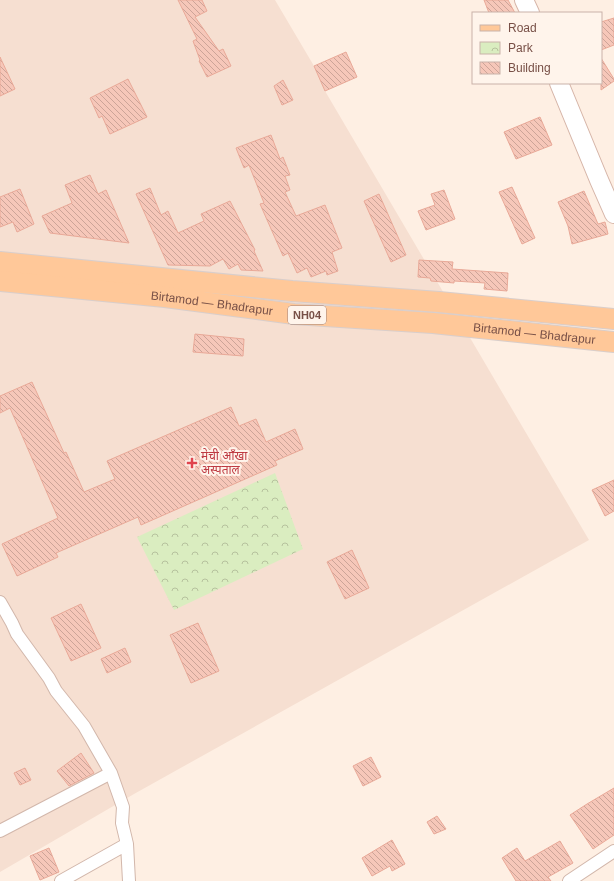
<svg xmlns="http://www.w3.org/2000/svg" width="614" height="881" viewBox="0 0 614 881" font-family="Helvetica,'Noto Sans Devanagari',sans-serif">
  <defs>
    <pattern id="park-crowns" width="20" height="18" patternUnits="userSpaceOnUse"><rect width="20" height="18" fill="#daedc0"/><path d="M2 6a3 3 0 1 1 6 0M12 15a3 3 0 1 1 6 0" fill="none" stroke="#b6c29e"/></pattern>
    <pattern id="building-back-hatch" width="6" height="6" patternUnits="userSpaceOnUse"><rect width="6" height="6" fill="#f6c7b9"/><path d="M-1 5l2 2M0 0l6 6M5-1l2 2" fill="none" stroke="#cca498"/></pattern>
  </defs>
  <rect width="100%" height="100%" fill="#feefe3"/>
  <path fill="#f6dfd1" d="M0 0H275L314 66 325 91 589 540 134 794 0 872Z"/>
  <path fill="url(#park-crowns)" d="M275 473 303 549 174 610 137 537Z"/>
  <path fill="url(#building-back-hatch)" stroke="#e9a998" d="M178 0H202L207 11 195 17 219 51 223 49 231 66 207 77 199 61 200 60 193 41 197 39Z
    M484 0H508L515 13H489Z
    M614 18V45L601 50V22Z
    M346 52 357 77 325 91 314 66Z
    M0 57 15 89 0 96Z
    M601 58 614 79V81L601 90Z
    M128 79 147 117 110 134 102 116 99 118 90 98Z
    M283 80 293 100 282 105 274 86Z
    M540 117 552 145 516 159 504 132Z
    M271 135 280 159 283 157 290 175 285 176 290 190 285 192 296 216 325 205 342 248 332 252 338 271 327 275 326 271 311 277 307 268 297 273 288 253 283 256 260 204 264 203 249 165 244 168 236 148Z
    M90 175 98 194 106 190 129 243 50 233 42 216 72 203 65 185Z
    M512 187 535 238 522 244 499 192Z
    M150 188 161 215 168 211 178 233 204 221 201 214 230 201 255 250 254 251 263 271 241 270 238 264 229 269 223 259 210 266 168 265 136 194Z
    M20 189 34 224 17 232 13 222 0 227V197Z
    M444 190 455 219 426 230 418 211 435 205 431 194Z
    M584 191 598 224 605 222 608 234 572 244 568 226 558 202Z
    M379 194 406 255 391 262 364 201Z
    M419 260 453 262 452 269 508 273 507 291 484 289 485 283 454 281V283L431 281 430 278 418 277Z
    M195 334 244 339 243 356 193 352Z
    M32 382 64 453 66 452 84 492 115 479 107 461 231 407 239 426 256 419 266 442 295 429 303 449 275 461 277 465 141 525 138 517 56 553 58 557 17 576 2 544 58 518 10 408 0 413V396Z
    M614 480V511L605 516 592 490Z
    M352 550 369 588 345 599 327 562Z
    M81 604 101 648 71 661 51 618Z
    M198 623 219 671 191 683 170 635Z
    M125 648 131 662 107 673 101 659Z
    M81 753 94 773 69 786 57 771Z
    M371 757 381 777 363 786 353 766Z
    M25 768 31 780 20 785 14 773Z
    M614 788V835L593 849 570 815 587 804Z
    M437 816 446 829 434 834 427 822Z
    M392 840 405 864 392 871 390 866 372 876 362 858Z
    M560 841 573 863 548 877 551 881H516L502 858 517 848 525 861Z
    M49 848 59 872 40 880 30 856Z"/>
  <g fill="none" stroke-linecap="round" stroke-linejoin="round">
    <g stroke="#d2b7ab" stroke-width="14">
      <path id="street" d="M0 602 12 623 17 634 49 678 56 691 84 726 111 773 123 807 122 823 127 844 129 881
        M0 831 111 773
        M61 881 127 844
        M569 881 614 851"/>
    </g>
    <g stroke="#d6b5a8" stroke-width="20">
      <path id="secondary" d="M524 0 530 13
        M559 83 599 180 614 214"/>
    </g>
    <g stroke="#d9cecb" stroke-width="22">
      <g id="primary">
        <path d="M0 262 292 291 439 302 614 319"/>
        <path id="s1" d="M0 281 165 297 294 314 433 323 614 342"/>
      </g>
    </g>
    <use href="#street" stroke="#fff" stroke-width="12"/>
    <use href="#secondary" stroke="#fff" stroke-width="18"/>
    <use href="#primary" stroke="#ffc899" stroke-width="20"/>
  </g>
  <path fill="#e0444e" stroke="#fff4eb" stroke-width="1.5" d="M190 457h4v4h4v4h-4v4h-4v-4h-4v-4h4z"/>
  <g text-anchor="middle" stroke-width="4" stroke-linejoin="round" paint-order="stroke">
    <rect fill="#fff4eb" stroke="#a08178" stroke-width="1" x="288" y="306" width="38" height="18" rx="3"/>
    <g font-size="11" font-weight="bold" fill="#785047">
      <text x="307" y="319">NH04</text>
    </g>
    <g font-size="12" fill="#785047" stroke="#fff4eb">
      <text dy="4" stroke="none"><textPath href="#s1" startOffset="213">Birtamod — Bhadrapur</textPath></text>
      <text dy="4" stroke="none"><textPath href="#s1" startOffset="537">Birtamod — Bhadrapur</textPath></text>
    </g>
    <g font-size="12" fill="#be3a42" stroke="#fff4eb" text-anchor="start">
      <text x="201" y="460">मेची आँखा<tspan x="201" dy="14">अस्पताल</tspan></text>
    </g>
  </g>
  <rect x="472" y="12" width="130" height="72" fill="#fff4eb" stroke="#c9b2a9"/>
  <rect x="480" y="25" width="20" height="6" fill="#ffc899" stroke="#c9b2a9"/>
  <text x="508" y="32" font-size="12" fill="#785047">Road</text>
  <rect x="480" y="42" width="20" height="12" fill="url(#park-crowns)" stroke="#c9b2a9"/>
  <text x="508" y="52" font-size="12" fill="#785047">Park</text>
  <rect x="480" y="62" width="20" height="12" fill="url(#building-back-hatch)" stroke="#c9b2a9"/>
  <text x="508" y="72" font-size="12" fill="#785047">Building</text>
</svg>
